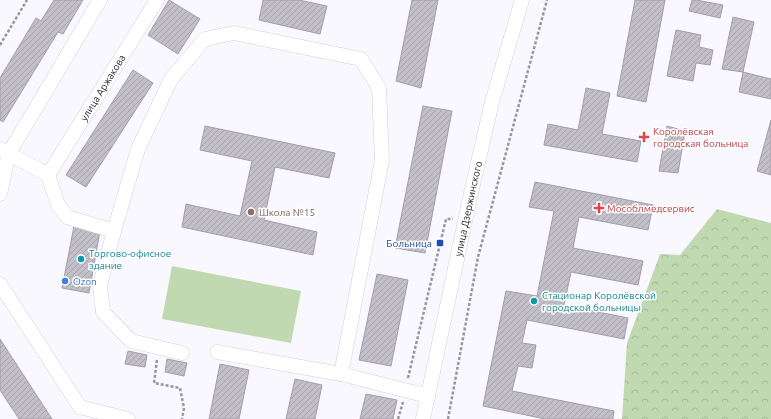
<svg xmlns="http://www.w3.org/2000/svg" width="771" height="419" viewBox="0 0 771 419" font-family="Ubuntu,sans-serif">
  <defs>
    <pattern id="forest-crowns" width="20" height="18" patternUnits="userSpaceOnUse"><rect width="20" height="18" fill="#c1d9b0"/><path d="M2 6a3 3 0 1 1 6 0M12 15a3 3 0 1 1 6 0" fill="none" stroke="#a5ba97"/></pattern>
    <pattern id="building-hatch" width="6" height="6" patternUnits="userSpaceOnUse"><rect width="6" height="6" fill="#c3bfc9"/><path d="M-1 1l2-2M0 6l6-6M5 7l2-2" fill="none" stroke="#a7a4ac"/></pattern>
  </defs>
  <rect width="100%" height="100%" fill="#faf8ff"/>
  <path fill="url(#forest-crowns)" d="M717 209 771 223V419H622L627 343 660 254 680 255Z"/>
  <path fill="#c1d9b0" d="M172 266 301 291 291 343 162 319Z"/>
  <path fill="url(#building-hatch)" stroke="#a29ea8" d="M54 0H83L63 34 58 32 3 122 0 120V78L36 18 41 21Z
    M169 0 200 19 178 54 148 35Z
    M263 0H299L327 6 320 34 259 20Z
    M412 0H438L421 88 396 81Z
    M635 0H665L646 102 617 96Z
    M692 0H696L723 5 720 18 689 11Z
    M733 17 754 22 743 72 722 69Z
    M676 30 701 35 699 47 713 50 710 65 696 63 693 81 667 76Z
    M133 70 153 83 86 187 66 175Z
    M743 72 771 79V99L739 92Z
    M586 88 610 93 602 134 641 141 637 162 544 145 548 124 578 130Z
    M423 106 452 111 425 253 395 248Z
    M771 120V175L757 171Z
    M205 126 335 153 329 178 275 167 264 220 317 232 313 255 182 227 186 204 240 216 252 161 200 150Z
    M667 126 685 131 678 173 659 171Z
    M535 182 653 205 648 230 579 217 573 248 643 261 638 285 571 272 564 305 628 318 624 339 527 320 522 343 536 345 532 368 518 366 512 391 614 411 613 419H545L483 406 506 291 537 296 554 211 529 207Z
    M74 226 100 231 89 293 62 288Z
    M377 274 408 280 391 366 359 360Z
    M0 339 52 419H19L0 390Z
    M128 351 147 355 145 367 125 364Z
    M167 359 187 363 184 376 165 372Z
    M220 364 249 370 239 419H209Z
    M295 379 322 385 315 419H286Z
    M366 394 397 400 393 419H360Z"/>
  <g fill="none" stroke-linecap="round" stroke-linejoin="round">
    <g stroke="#d4cfda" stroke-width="15">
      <g id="minor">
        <path d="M0 149 48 175 58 205 67 217 114 231 100 285 103 312 131 341 182 353"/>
        <path id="s1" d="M48 175 157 0"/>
        <path d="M0 194 9 153 100 0"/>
        <path d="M114 231 138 149 171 79 205 39 234 33 361 59 379 88 382 160 341 374 428 396"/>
        <path d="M0 284 80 407 128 419"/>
        <path d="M217 352 341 374"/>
        <path id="s2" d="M423 419 471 193 492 102 522 0"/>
      </g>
    </g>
    <path stroke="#97969b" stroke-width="2.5" stroke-dasharray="3 2" stroke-linecap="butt" d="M0 45 27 0
      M157 360 154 383 180 388 184 408 182 419
      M408 378 446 219H453
      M398 419 403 402
      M448 419 478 257 547 0"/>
    <use href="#minor" stroke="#fff" stroke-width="14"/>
  </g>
  <g fill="#e0444e" stroke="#fff" stroke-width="1.5">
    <path d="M642 131h4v4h4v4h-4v4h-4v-4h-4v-4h4z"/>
    <path d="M597 202h4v4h4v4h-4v4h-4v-4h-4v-4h4z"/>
  </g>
  <circle fill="#8d6e63" stroke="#fff" stroke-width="1.5" cx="251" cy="212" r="4"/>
  <rect fill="#1a4fb4" stroke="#fff" stroke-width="1.5" x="436" y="239" width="8" height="8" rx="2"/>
  <g fill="#0f9aa8" stroke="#fff" stroke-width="1.5">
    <circle cx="81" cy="259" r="4"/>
    <circle cx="534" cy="301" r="4"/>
  </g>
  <circle fill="#3f7fe0" stroke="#fff" stroke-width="1.5" cx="65" cy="281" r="4"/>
  <g text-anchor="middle" stroke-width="3" stroke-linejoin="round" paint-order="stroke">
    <g font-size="10" fill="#1f1e22" stroke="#fff">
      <text dy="4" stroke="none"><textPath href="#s1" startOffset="103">улица Аржакова</textPath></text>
      <text dy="4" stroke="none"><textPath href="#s2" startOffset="215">улица Дзержинского</textPath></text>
    </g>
    <g font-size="10" fill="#be3a42" stroke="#fff" text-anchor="start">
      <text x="653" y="135">Королёвская<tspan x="653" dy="12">городская больница</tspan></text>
      <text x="607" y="212">Мособлмедсервис</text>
    </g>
    <g font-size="10" fill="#785e54" stroke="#fff" text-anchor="start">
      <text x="259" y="216">Школа №15</text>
    </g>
    <g font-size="10" fill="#164399" stroke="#fff" text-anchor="end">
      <text x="432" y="247">Больница</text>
    </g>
    <g font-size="10" fill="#0d838f" stroke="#fff" text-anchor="start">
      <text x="89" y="257">Торгово-офисное<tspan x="89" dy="12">здание</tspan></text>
      <text x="542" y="299">Стационар Королёвской<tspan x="542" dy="12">городской больницы</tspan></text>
    </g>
    <g font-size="10" fill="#366cbe" stroke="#fff" text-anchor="start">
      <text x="73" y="285">Ozon</text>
    </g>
  </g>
</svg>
